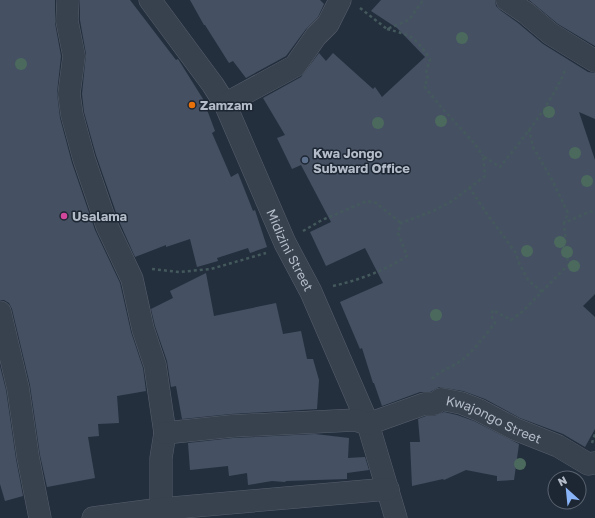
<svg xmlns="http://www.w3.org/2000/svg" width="595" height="518" viewBox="0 0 595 518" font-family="'Golos Text',sans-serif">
  <rect width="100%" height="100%" fill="#242f3e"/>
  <path fill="#455162" d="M0 0H55V23L61 56 57 93 60 118 72 163 95 230 120 283 131 332 143 368 146 391 117 396 119 423 98 424 99 436 88 437 95 478 47 487 40 455 30 385 12 309 9 303 4 300H0Z
    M80 0H130L176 60 178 59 203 99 215 131 212 133 231 177 238 173 253 211 255 210 267 247 250 253 248 248 217 258 218 261 197 267 190 239 166 247V245L135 257 119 221 96 155 84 112 82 94 86 54 80 20Z
    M190 0H320L324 4 318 17 306 29 286 56 246 78 233 61 229 63 205 25H204Z
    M381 0H495L496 6 500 10 518 23 543 44 588 72 595 73V119L579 112 595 160V294L583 306 595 317V429L585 447 563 434 520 418 485 399 463 391 439 387 430 392H420L382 406 374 383H373L362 348 360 349 340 302 383 283 365 248 326 266 310 232 331 222 301 165 292 169 277 138 285 135 263 98 301 77 319 53 326 61 333 53 373 89 375 87 382 97 425 57 397 28 371 11Z
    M529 0H595V46L558 24Z
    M206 273 214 316 276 303 283 334 301 331 307 359H313L319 380 317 409 231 414 182 419 176 386 171 387 167 361 155 326 151 309 173 298 170 291Z
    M0 366 6 390 16 459 23 496 5 501 0 484Z
    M444 412 457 415 474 421 519 444 514 480 497 481V476L466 470 444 480 443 479 412 486 410 442H420L418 419 426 416H434Z
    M315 434 349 438 348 458 365 457 369 470 347 473V479L286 481 285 482 272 481 248 485 247 473 229 476 228 466 190 470 188 443 233 438Z"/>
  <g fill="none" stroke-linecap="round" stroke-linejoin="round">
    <g stroke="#565f6c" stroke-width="23">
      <g id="street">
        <path d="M68 0 67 21 74 56 69 94 72 115 84 159 107 226 132 279 143 329 155 365 165 433 161 458V509"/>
        <path id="s1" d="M150 0 213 85 225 104 285 243 311 292 368 424 396 518"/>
        <path d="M507 0 526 13 551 34 595 61"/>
        <path d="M225 104 295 66 316 36 328 24 340 0"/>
        <path d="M0 312 18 388 28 457 40 518"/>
        <path id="s2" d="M165 433 232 426 355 420 368 424 424 404H434L441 399 461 403 479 410 515 429 558 446 588 464 595 463"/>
        <path d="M93 518 161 509 388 489"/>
      </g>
    </g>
    <path stroke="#44595c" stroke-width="2.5" stroke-dasharray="3 3" stroke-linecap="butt" d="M360 8 387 29 409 20 423 0
      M387 29C413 36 414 36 430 59L426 73 428 79 424 86 441 107 475 144 483 156
      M529 129 533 147 551 178 568 213 564 223 589 212 595 211
      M469 187 487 214 516 253 519 263 528 280 542 292
      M303 231 322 220 367 201 376 203 401 223
      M152 269 179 272 211 269 266 253
      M333 286C359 280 384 271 407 256L398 233 401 223 433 211 452 201 485 176 483 156 500 167C524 137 551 105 566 68
      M432 379C439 371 450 368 459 362 471 355 486 334 495 323L491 315 493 310 511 320 522 312 568 265 564 223
      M592 443 595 434"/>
    <use href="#street" stroke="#38414e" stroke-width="22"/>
  </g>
  <g fill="#4b6a5d">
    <circle cx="462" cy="38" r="6"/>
    <circle cx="21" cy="64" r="6"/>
    <circle cx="549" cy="112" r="6"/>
    <circle cx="441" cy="121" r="6"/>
    <circle cx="378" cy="123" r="6"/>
    <circle cx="575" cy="153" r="6"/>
    <circle cx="587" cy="181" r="6"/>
    <circle cx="560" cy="242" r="6"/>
    <circle cx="527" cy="251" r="6"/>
    <circle cx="567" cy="252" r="6"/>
    <circle cx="574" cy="266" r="6"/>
    <circle cx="436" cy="315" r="6"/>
    <circle cx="520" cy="464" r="6"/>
  </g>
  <circle fill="#e8710a" stroke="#1d2633" stroke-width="1.5" cx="192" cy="105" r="4"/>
  <circle fill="#5c6f8a" stroke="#1d2633" stroke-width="1.5" cx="305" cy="160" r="4"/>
  <circle fill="#d1479c" stroke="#1d2633" stroke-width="1.5" cx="64" cy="216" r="4"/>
  <g text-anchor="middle" stroke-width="3" stroke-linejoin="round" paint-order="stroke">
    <g font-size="13" font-weight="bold" fill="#b4bcc9" stroke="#1d2633" text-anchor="start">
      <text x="200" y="110">Zamzam</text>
      <text x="313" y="158">Kwa Jongo<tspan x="313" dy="15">Subward Office</tspan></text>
      <text x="72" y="221">Usalama</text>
    </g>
    <g font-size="13" fill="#b4bcc9" stroke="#1d2633">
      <text dy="5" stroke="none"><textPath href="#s1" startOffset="288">Midizini Street</textPath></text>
      <text dy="5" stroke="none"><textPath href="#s2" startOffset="339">Kwajongo Street</textPath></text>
    </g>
  </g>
  <g transform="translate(567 490) rotate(333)"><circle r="19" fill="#1d2633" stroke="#59626f"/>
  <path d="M0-3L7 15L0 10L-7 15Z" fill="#8ab4f8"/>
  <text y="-6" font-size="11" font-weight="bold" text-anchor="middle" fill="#b4bcc9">N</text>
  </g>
</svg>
